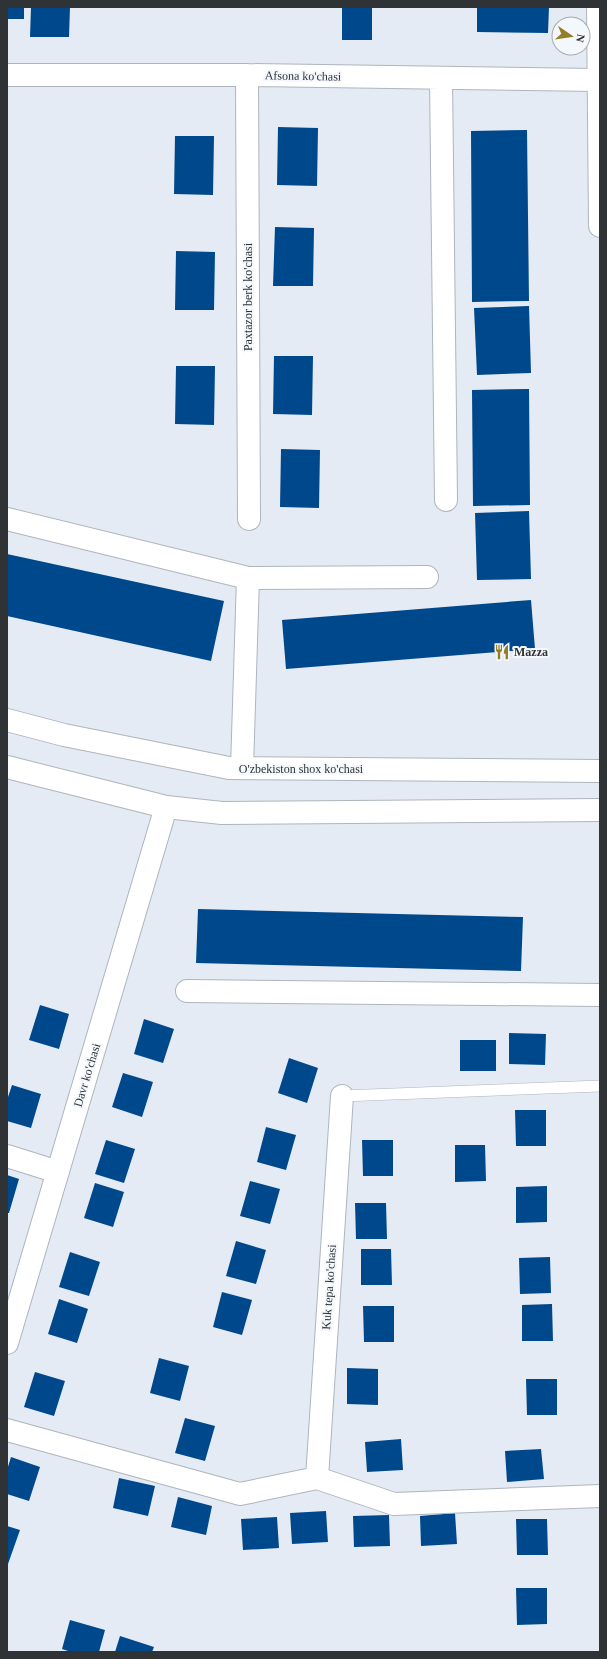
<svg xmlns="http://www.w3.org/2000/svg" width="607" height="1659" viewBox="0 0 607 1659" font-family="'Times New Roman',serif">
  <rect width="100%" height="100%" fill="#e4ebf4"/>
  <path fill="#00488c" d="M7 7H24V19H7Z
    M31 7H70L69 37H30Z
    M342 7H372V40H342Z
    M477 7H549L548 33 477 32Z
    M278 127 318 128 317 186 277 185Z
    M527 130 529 301 472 302 471 131Z
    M175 136H214L213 195 174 194Z
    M275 227 314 228 313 286H273Z
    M176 251 215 252 214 310H175Z
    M529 306 531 373 477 375 474 308Z
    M274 356H313L312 415 273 414Z
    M176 366H215L214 425 175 424Z
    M529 389 530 505 473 506 472 390Z
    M281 449 320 450 319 508 280 507Z
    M529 511 531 579 477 580 475 513Z
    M7 554 224 601 211 661 7 616Z
    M531 600 535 649 286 669 282 620Z
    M198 909 523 917 521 971 196 963Z
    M40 1005 69 1014 59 1049 29 1040Z
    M144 1019 174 1029 163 1063 134 1054Z
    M509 1033 546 1034 545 1065 509 1064Z
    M460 1040H496V1071H460Z
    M289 1058 318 1068 307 1103 278 1093Z
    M123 1073 153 1082 142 1117 112 1107Z
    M12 1085 41 1094 31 1128 7 1121V1100Z
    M515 1110H546V1146H516Z
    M266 1127 296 1135 286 1170 257 1162Z
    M106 1140 135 1149 124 1183 95 1174Z
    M362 1140H393V1176H363Z
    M455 1145H485L486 1181 455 1182Z
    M7 1175 19 1179 9 1213H7Z
    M250 1181 280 1189 270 1224 240 1216Z
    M95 1183 124 1192 113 1227 84 1218Z
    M547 1186V1222L516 1223V1187Z
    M355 1203H386L387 1239H356Z
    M236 1241 266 1250 256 1284 226 1276Z
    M361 1249H391L392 1285H361Z
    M70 1252 100 1262 89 1296 59 1287Z
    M550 1257 551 1293 520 1294 519 1258Z
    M222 1292 252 1300 242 1335 213 1327Z
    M59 1299 88 1309 77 1343 48 1334Z
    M552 1304 553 1341H522V1305Z
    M363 1306H394V1342H364Z
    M159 1358 189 1366 180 1401 150 1393Z
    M347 1368 378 1369V1405L347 1404Z
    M35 1372 65 1381 54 1416 24 1407Z
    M526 1379H557V1415H527Z
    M185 1418 215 1426 205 1461 175 1453Z
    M401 1439 403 1470 367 1472 365 1442Z
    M541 1449 544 1479 507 1482 505 1451Z
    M11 1457 40 1467 29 1501 7 1494V1470Z
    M119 1478 155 1486 148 1516 113 1508Z
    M178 1497 212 1506 206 1535 171 1527Z
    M326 1511 328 1542 292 1544 290 1513Z
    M455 1513 457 1544 421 1546 420 1516Z
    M389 1515 390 1546 354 1547 353 1516Z
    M277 1517 279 1548 243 1550 241 1519Z
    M516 1519H547L548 1555H517Z
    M7 1526 20 1530 8 1564H7Z
    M516 1588H547V1624L517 1625Z
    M70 1620 105 1630 99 1652H71L62 1649Z
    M120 1636 154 1647 152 1652H115Z"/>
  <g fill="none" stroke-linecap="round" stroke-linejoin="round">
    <g stroke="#aeb5bd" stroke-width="12">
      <path id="service" d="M342 1096 600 1086"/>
    </g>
    <g stroke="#aeb5bd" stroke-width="24">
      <path id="minor" d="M598 7 600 226
        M7 75H247L598 80
        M247 75 249 519
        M441 79 446 500
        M7 519 248 578 427 577
        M242 768 248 578
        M187 991 600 995
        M7 1156 58 1172
        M7 1343 166 807
        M7 1430 240 1494 317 1478 394 1504 600 1496
        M317 1478 342 1096"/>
    </g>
    <g stroke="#aeb5bd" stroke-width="24">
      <path id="primary" d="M7 720 64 735 229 768 600 771
        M7 767 166 807 222 813 600 810"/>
    </g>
    <use href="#service" stroke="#fff" stroke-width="11"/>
    <use href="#minor" stroke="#fff" stroke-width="22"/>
    <use href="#primary" stroke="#fff" stroke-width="22"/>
  </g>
  <defs>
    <g id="restaurant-bare" transform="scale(1.2)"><path d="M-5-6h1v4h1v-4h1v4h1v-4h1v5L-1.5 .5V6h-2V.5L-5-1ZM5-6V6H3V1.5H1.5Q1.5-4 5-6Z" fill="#927e25" stroke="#f4f8fd" stroke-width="2.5" paint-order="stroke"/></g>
  </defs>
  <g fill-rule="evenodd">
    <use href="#restaurant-bare" x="502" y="652"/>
  </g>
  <g text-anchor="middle" stroke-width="4" stroke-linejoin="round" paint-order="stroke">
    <g font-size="12" fill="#303336" stroke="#f4f8fd">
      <text transform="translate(303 76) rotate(1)" y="4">Afsona ko'chasi</text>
      <text transform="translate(248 297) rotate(-90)" y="4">Paxtazor berk ko'chasi</text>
      <text x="301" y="773">O'zbekiston shox ko'chasi</text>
      <text transform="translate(87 1075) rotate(-73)" y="4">Davr ko'chasi</text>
      <text transform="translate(329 1287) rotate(-86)" y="4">Kuk tepa ko'chasi</text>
    </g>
    <g font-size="12" font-weight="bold" fill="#303336" stroke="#f4f8fd" text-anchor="start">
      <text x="514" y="656">Mazza</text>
    </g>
  </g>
  <rect width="607" height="1659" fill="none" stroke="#303336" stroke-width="16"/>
  <g transform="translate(571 36) rotate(103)"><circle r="19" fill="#f4f8fd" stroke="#a6a9ad"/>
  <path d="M0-3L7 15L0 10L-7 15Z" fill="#927e25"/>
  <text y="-6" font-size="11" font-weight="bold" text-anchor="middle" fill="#303336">N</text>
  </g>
</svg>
